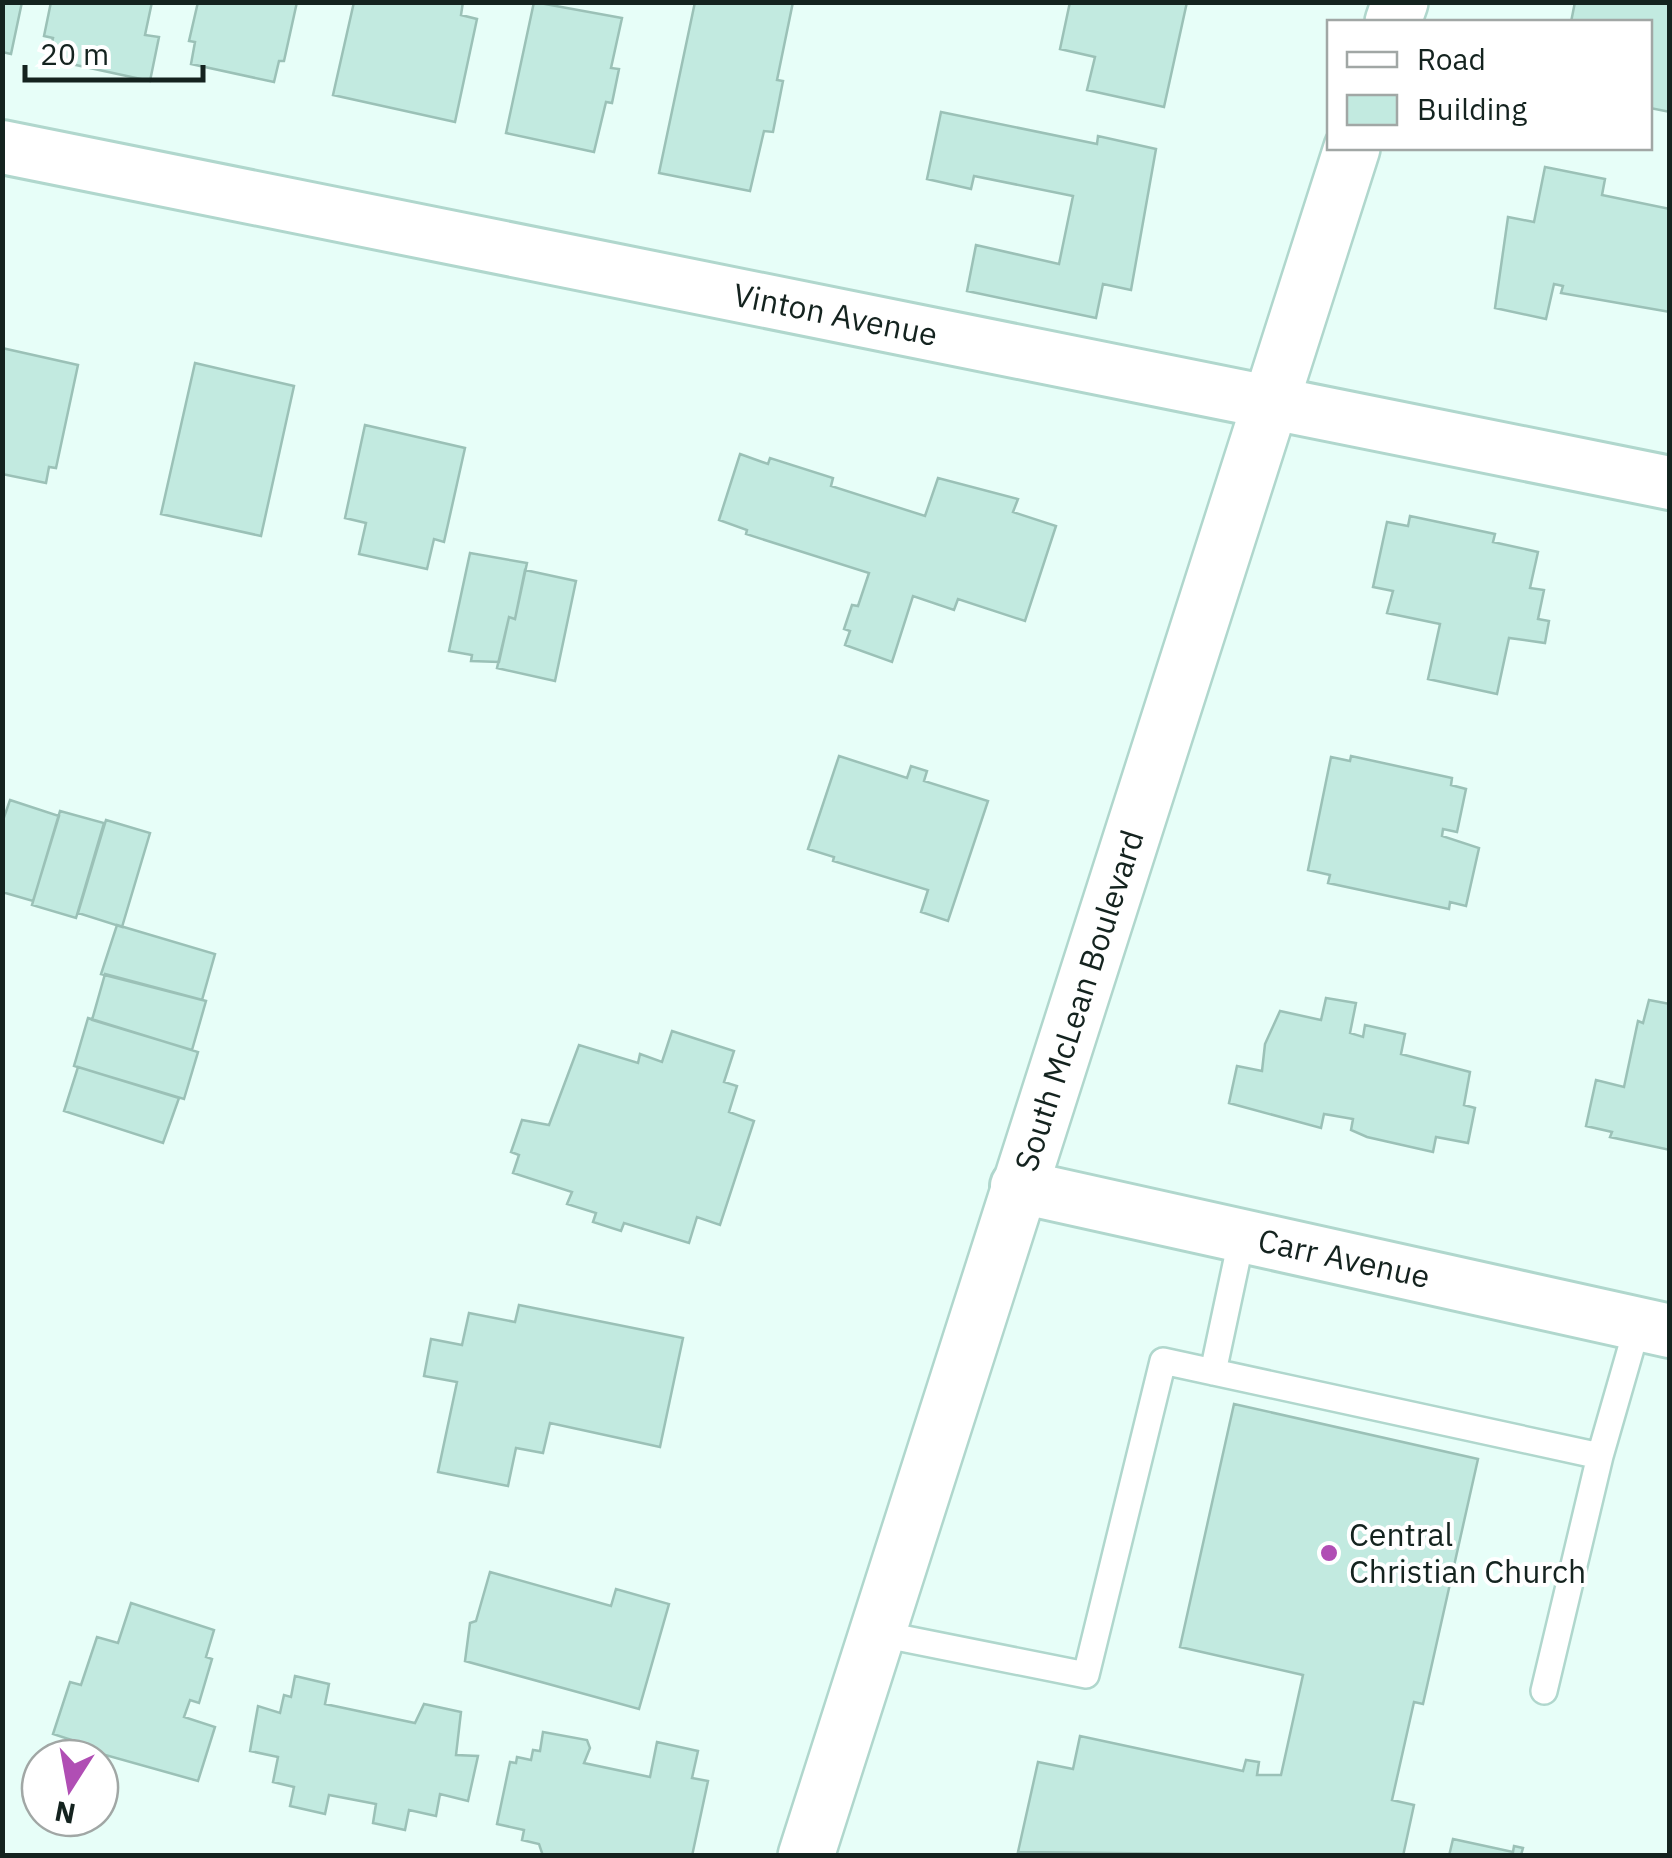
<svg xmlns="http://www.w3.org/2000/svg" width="1672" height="1858" viewBox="0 0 1672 1858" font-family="'IBM Plex Sans',sans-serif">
  <rect width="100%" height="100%" fill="#e7fef8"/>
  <path fill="#c2eae0" stroke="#9bc1b7" stroke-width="2.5" d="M2 2H22L11 54 2 52Z
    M51 2H152L145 35 159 37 150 81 48 59 53 38 44 36Z
    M198 2H297L284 61H279L274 82 191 64 195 42 189 41Z
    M354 2H463L461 15 477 19 455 122 333 95Z
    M534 2 622 18 611 68 619 69 612 103 606 102 594 152 506 133Z
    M695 2H793L777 80 783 81 773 132 764 131 750 191 659 173Z
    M1070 2H1187L1164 107 1087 90 1095 57 1060 49Z
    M1575 2H1670V112L1650 108V22H1571Z
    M941 112 1097 144 1098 136 1156 149 1131 290 1103 284 1096 318 967 291 976 245 1059 264 1073 196 974 176 971 189 927 179Z
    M1545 167 1605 179 1602 195 1670 209V312L1561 293 1563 286 1554 284 1546 319 1495 308 1508 217 1534 222Z
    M2 348 78 365 56 468 49 467 46 483 2 474Z
    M195 363 294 386 261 536 161 514Z
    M365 425 465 448 444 542 434 539 427 569 359 554 366 523 345 518Z
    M740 454 768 464 770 458 833 478 831 486 925 516 938 478 1018 499 1013 512 1056 526 1025 621 958 599 954 610 913 596 892 662 845 645 850 631 844 629 852 605 858 606 869 573 746 534 747 530 719 520Z
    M1410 516 1495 534 1493 542 1538 552 1530 588 1544 590 1538 619 1549 621 1545 643 1509 638 1497 694 1428 679 1440 624 1387 613 1393 591 1373 587 1387 522 1408 526Z
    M470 553 527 563 515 619 509 617 499 662 471 661 472 655 449 651Z
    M525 570 576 581 555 681 497 668 509 617 515 619Z
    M839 756 907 778 911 766 927 771 924 781 988 801 948 921 921 912 928 890 833 861 834 857 808 849Z
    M1351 756 1452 778 1451 785 1466 789 1457 832 1443 829 1442 836 1479 848 1466 906 1450 902 1449 909 1328 883 1330 875 1308 870 1331 757 1350 761Z
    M10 800 59 816 33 901 2 892V823Z
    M60 811 104 823 76 918 32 905Z
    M106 820 150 833 122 927 78 913Z
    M117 925 215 954 202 1000 101 974Z
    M105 974 206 1001 192 1050 92 1020Z
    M1326 998 1356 1003 1350 1033 1363 1037 1365 1025 1405 1034 1401 1054 1470 1072 1464 1105 1475 1108 1468 1143 1436 1137 1433 1152 1367 1137 1351 1130 1353 1119 1324 1114 1321 1128 1229 1103 1237 1066 1262 1071 1265 1044 1280 1011 1321 1020Z
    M1649 1000 1670 1004V1150L1610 1137 1612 1132 1586 1126 1596 1080 1624 1087 1638 1021 1643 1023Z
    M88 1018 198 1052 184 1099 74 1066Z
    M672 1031 734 1051 724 1082 737 1086 729 1112 754 1121 720 1225 697 1217 689 1243 624 1223 621 1231 593 1222 596 1213 567 1204 572 1192 513 1173 519 1155 511 1152 522 1120 549 1125 579 1045 638 1063 640 1054 662 1062Z
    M78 1067 179 1098 163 1143 64 1111Z
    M519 1305 683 1338 660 1447 550 1423 543 1453 516 1448 508 1486 438 1472 457 1382 424 1376 431 1339 462 1345 469 1313 515 1322Z
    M1234 1404 1478 1459 1423 1704 1414 1702 1392 1800 1414 1805 1403 1856 1018 1852 1038 1762 1073 1769 1080 1736 1243 1771 1246 1760 1259 1762 1257 1775H1281L1303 1675 1180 1647Z
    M490 1572 611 1606 616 1589 669 1604 639 1709 465 1661 470 1623 476 1621Z
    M131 1603 214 1630 206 1657 212 1659 199 1703 190 1700 184 1717 215 1727 198 1781 91 1751 93 1747 53 1734 70 1682 81 1685 97 1637 118 1643Z
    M295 1676 329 1684 325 1704 415 1723 424 1704 461 1712 456 1755 478 1756 468 1801 440 1794 436 1816 409 1810 405 1830 373 1823 376 1804 329 1795 325 1814 290 1806 294 1787 273 1782 278 1757 250 1751 258 1706 280 1713 284 1695 291 1697Z
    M543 1732 587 1740 590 1748 584 1763 650 1777 657 1742 698 1751 692 1778 708 1781 692 1856H543L539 1844 522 1840 524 1830 497 1824 510 1762 516 1763 517 1757 531 1760 533 1750 540 1751Z
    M1453 1839 1513 1852 1514 1846 1523 1848 1521 1855 1526 1856H1449Z"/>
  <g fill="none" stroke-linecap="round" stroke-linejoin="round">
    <g stroke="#b0d7cd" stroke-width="30">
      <path id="service" d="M1213 1372 1242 1236
        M876 1633 1086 1675 1163 1361 1600 1456 1638 1324
        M1544 1691 1600 1456"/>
    </g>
    <g stroke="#b0d7cd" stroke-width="58">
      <g id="minor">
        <path id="s1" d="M2 147 1670 483"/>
        <path id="s2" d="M1017 1186 1670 1331"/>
      </g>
    </g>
    <g stroke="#b0d7cd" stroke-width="60">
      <g id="secondary">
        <path d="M1393 22 1400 2"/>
        <path id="s3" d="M806 1856 1352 148"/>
      </g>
    </g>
    <use href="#service" stroke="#fff" stroke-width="25"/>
    <use href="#minor" stroke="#fff" stroke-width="52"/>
    <use href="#secondary" stroke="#fff" stroke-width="55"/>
  </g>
  <circle fill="#b04eb4" stroke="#fff" stroke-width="4" cx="1329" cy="1553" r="10"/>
  <g text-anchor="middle" stroke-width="8" stroke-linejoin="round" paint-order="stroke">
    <g font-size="32" fill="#14231f" stroke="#fff">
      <text dy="11" stroke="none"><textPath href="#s1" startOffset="850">Vinton Avenue</textPath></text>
      <text dy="11" stroke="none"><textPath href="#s3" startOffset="898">South McLean Boulevard</textPath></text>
      <text dy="11" stroke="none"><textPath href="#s2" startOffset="335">Carr Avenue</textPath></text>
    </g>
    <g font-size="32" fill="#14231f" stroke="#fff" text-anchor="start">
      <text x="1349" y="1546">Central<tspan x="1349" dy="37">Christian Church</tspan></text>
    </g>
  </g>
  <rect width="1672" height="1858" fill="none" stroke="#14231f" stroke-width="10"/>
  <rect x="1327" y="20" width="325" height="130" fill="#ffffff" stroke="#a1a7a5" stroke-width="2.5"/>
  <rect x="1347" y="52" width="50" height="15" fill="#ffffff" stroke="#a1a7a5" stroke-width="2.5"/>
  <text x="1417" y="70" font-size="30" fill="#14231f">Road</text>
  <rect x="1347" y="95" width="50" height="30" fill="#c2eae0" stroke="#a1a7a5" stroke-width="2.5"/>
  <text x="1417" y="120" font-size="30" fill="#14231f">Building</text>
  <g transform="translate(70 1788) rotate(191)"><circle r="48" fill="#ffffff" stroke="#a1a7a5" stroke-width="2.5"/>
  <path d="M0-8L18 38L0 25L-18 38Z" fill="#b04eb4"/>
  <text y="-15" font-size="28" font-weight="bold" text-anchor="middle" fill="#14231f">N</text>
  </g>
  <path d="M25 65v15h178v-15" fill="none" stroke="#14231f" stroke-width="5"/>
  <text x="40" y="65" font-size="30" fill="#14231f" stroke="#ffffff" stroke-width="8" paint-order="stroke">20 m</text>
</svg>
